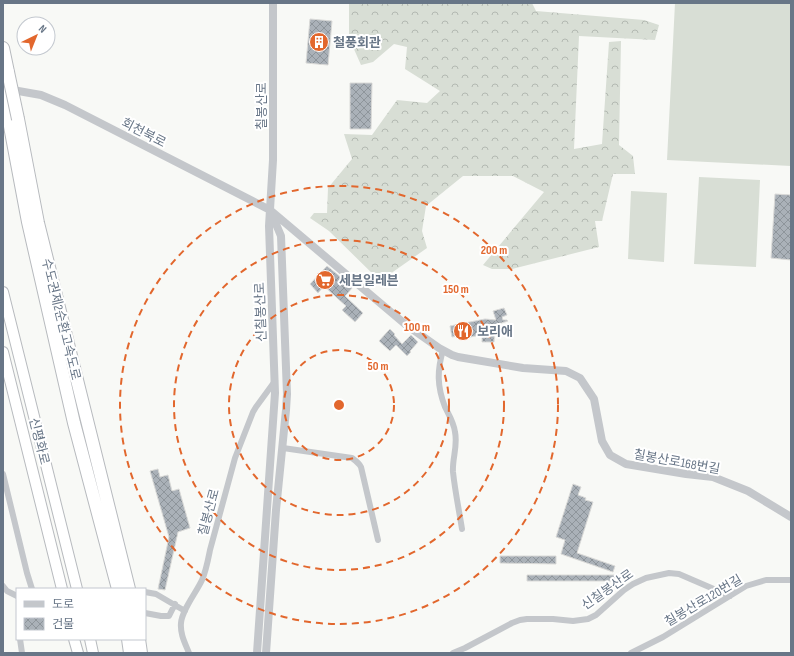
<svg xmlns="http://www.w3.org/2000/svg" width="794" height="656" viewBox="0 0 794 656" font-family="'Sofia Sans Condensed','Noto Sans KR',sans-serif">
  <defs>
    <pattern id="forest-crowns" width="20" height="18" patternUnits="userSpaceOnUse"><rect width="20" height="18" fill="#d8ded5"/><path d="M2 6a3 3 0 1 1 6 0M12 15a3 3 0 1 1 6 0" fill="none" stroke="#b3b9b2"/></pattern>
    <pattern id="building-cross-hatch" width="8" height="8" patternUnits="userSpaceOnUse"><rect width="8" height="8" fill="#aab1b8"/><path d="M0 0l8 8M0 8l8-8" fill="none" stroke="#8e959b"/></pattern>
  </defs>
  <rect width="100%" height="100%" fill="#f8f9f6"/>
  <path fill="#d8ded5" d="M675 3H791V166L667 160Z
    M699 177 760 180 756 267 694 264Z
    M631 191 667 193 664 262 628 259Z"/>
  <path fill="url(#forest-crowns)" d="M349 3H532L536 11 644 20 659 25 655 40 579 36 574 149 602 144 609 42 621 41 619 145 633 156 635 174H613L602 221H595L599 247 512 269H492L483 265 544 192 513 176H463L426 206 422 231 427 248 380 281 329 231 310 218 314 213H327L328 188 352 159 344 134 372 135 397 100 427 103 440 91 405 69 407 47 394 44 373 62 361 65 349 38Z"/>
  <path fill="url(#building-cross-hatch)" stroke="#dadad8" d="M310 19 332 21 328 65 306 63Z
    M350 83H372L371 129H350Z
    M775 194 791 195V260L771 258Z
    M327 266 353 287 345 296 363 313 355 322 342 310 346 306 324 286 318 293 310 284Z
    M504 308 507 315 502 317 503 320H507L508 321 495 325 494 342H482V335L470 337V334L452 337 450 326 485 319 496 320 493 311Z
    M390 329 395 334 394 335 402 344 411 335 418 342 410 351 411 352 407 356 396 345 390 351 379 341Z
    M158 469 160 477 168 475 172 491 179 489 190 528 178 532 165 590 158 589 169 537 150 471Z
    M573 484 581 487 578 495 586 498 585 500 593 502 577 553 615 566 613 572 561 554 565 540 556 537Z
    M500 556H556V564L500 563Z
    M527 575H617L615 581H527Z"/>
  <g fill="none" stroke-linecap="round" stroke-linejoin="round">
    <g stroke="#b7babe" stroke-width="12">
      <path id="trunk" d="M3 292 77 589
        M3 352 62 589
        M74 639 78 653
        M90 639 93 653"/>
    </g>
    <g stroke="#b7babe" stroke-width="14">
      <path id="motorway" d="M3 48 8 72
        M3 89 28 222 74 423 118 589
        M18 119 38 223 129 589
        M128 639 130 653
        M139 639 141 653"/>
    </g>
    <path stroke="#c4c7cb" stroke-width="6" d="M443 350C437 371 437 386 445 407 449 415 454 423 455 432 458 446 452 459 453 472 455 491 459 510 462 529
      M283 448 352 458C356 461 359 463 361 467L378 540
      M3 474 27 573 32 589
      M3 586 7 591 17 596
      M145 592 156 594 185 611
      M145 613 161 616H169L175 604
      M20 639 22 653
      M189 653C185 643 180 634 181 623 182 610 196 593 202 580 206 571 208 560 210 550L235 458 253 412 256 407 275 381
      M453 653 465 648 512 623 520 620 527 619H553L573 621 588 619 596 615 624 590 633 584 646 578 669 573 679 574 730 596
      M631 653 663 637 746 586 766 580H791"/>
    <path stroke="#c4c7cb" stroke-width="8" d="M7 89 41 95 65 105 270 210 405 324 439 348 452 355 458 357 523 368 566 371 580 378 594 399 602 441 610 455 626 464 686 474 713 477 748 491 791 517
      M257 653 275 393 269 226 273 160V3
      M266 653 276 510 286 410 287 394 281 236 271 212"/>
    <use href="#trunk" stroke="#fff" stroke-width="10"/>
    <use href="#motorway" stroke="#fff" stroke-width="12"/>
    <g stroke="#b7babe" stroke-width="14" stroke-linecap="butt">
      <path id="motorway-bridge" d="M8 72 18 119"/>
    </g>
    <use href="#motorway-bridge" stroke="#fff" stroke-width="12"/>
  </g>
  <g fill="none" stroke="#e2672d" stroke-width="2" stroke-dasharray="7 5">
    <circle cx="339" cy="405" r="55"/>
    <circle cx="339" cy="405" r="110"/>
    <circle cx="339" cy="405" r="165"/>
    <circle cx="339" cy="405" r="219"/>
  </g>
  <defs>
    <g id="building-disc" transform="scale(1)"><circle r="9.5" fill="#e2672d" stroke="#fff"/><path d="M-4-6H4V6H1V3H-1V6H-4ZM-2.5-4.3h1.7v1.8h-1.7ZM.8-4.3h1.7v1.8H.8ZM-2.5-1h1.7V.8h-1.7ZM.8-1h1.7V.8H.8Z" fill="#fff"/></g>
    <g id="supermarket-disc" transform="scale(1)"><circle r="9.5" fill="#e2672d" stroke="#fff"/><path d="M-6-5.5h2.5l.6 2H6L4.5 2H-2.5L-4.4-4H-6ZM-1.5 3.2a1.3 1.3 0 1 0 .1 0ZM3 3.2a1.3 1.3 0 1 0 .1 0Z" fill="#fff"/></g>
    <g id="restaurant-disc" transform="scale(1)"><circle r="9.5" fill="#e2672d" stroke="#fff"/><path d="M-5-6h1v4h1v-4h1v4h1v-4h1v5L-1.5 .5V6h-2V.5L-5-1ZM5-6V6H3V1.5H1.5Q1.5-4 5-6Z" fill="#fff"/></g>
  </defs>
  <g fill-rule="evenodd">
    <use href="#building-disc" x="319" y="42"/>
    <use href="#supermarket-disc" x="325" y="280"/>
    <use href="#restaurant-disc" x="463" y="331"/>
  </g>
  <g text-anchor="middle" stroke-width="4" stroke-linejoin="round" paint-order="stroke">
    <g font-size="13" font-weight="bold" fill="#687687" stroke="#fff" text-anchor="start">
      <text x="333" y="47">철풍회관</text>
      <text x="339" y="285">세븐일레븐</text>
      <text x="477" y="336">보리애</text>
    </g>
    <g font-size="13" fill="#687687" stroke="#fff">
      <text transform="translate(261 106) rotate(-90)" y="5">칠봉산로</text>
      <text transform="translate(144 132) rotate(27)" y="5">회천북로</text>
      <text transform="translate(260 312) rotate(-92)" y="5">신칠봉산로</text>
      <text transform="translate(62 319) rotate(76)" y="5">수도권제2순환고속도로</text>
      <text transform="translate(40 441) rotate(76)" y="5">신평화로</text>
      <text transform="translate(677 461) rotate(10)" y="5">칠봉산로168번길</text>
      <text transform="translate(208 512) rotate(-75)" y="5">칠봉산로</text>
      <text transform="translate(607 589) rotate(-35)" y="5">신칠봉산로</text>
      <text transform="translate(703 600) rotate(-31)" y="5">칠봉산로120번길</text>
    </g>
  </g>
  <circle cx="339" cy="405" r="6" fill="#e2672d" stroke="#fff" stroke-width="2"/>
  <g font-size="12" text-anchor="middle" font-weight="bold" fill="#e2672d" stroke="#fff" stroke-width="4" stroke-linejoin="round" paint-order="stroke">
    <text x="494" y="254">200 m</text>
    <text x="456" y="293">150 m</text>
    <text x="417" y="331">100 m</text>
    <text x="378" y="370">50 m</text>
  </g>
  <rect width="794" height="656" fill="none" stroke="#687687" stroke-width="8"/>
  <rect x="16" y="588" width="130" height="52" fill="#ffffff" stroke="#c3c8cf"/>
  <rect x="24" y="601" width="20" height="6" fill="#c4c7cb" stroke="#c3c8cf"/>
  <text x="52" y="608" font-size="12" fill="#687687">도로</text>
  <rect x="24" y="618" width="20" height="12" fill="url(#building-cross-hatch)" stroke="#c3c8cf"/>
  <text x="52" y="628" font-size="12" fill="#687687">건물</text>
  <g transform="translate(36 36) rotate(43)"><circle r="19" fill="#ffffff" stroke="#c3c8cf"/>
  <path d="M0-3L7 15L0 10L-7 15Z" fill="#e2672d"/>
  <text y="-6" font-size="11" font-weight="bold" text-anchor="middle" fill="#687687">N</text>
  </g>
</svg>
